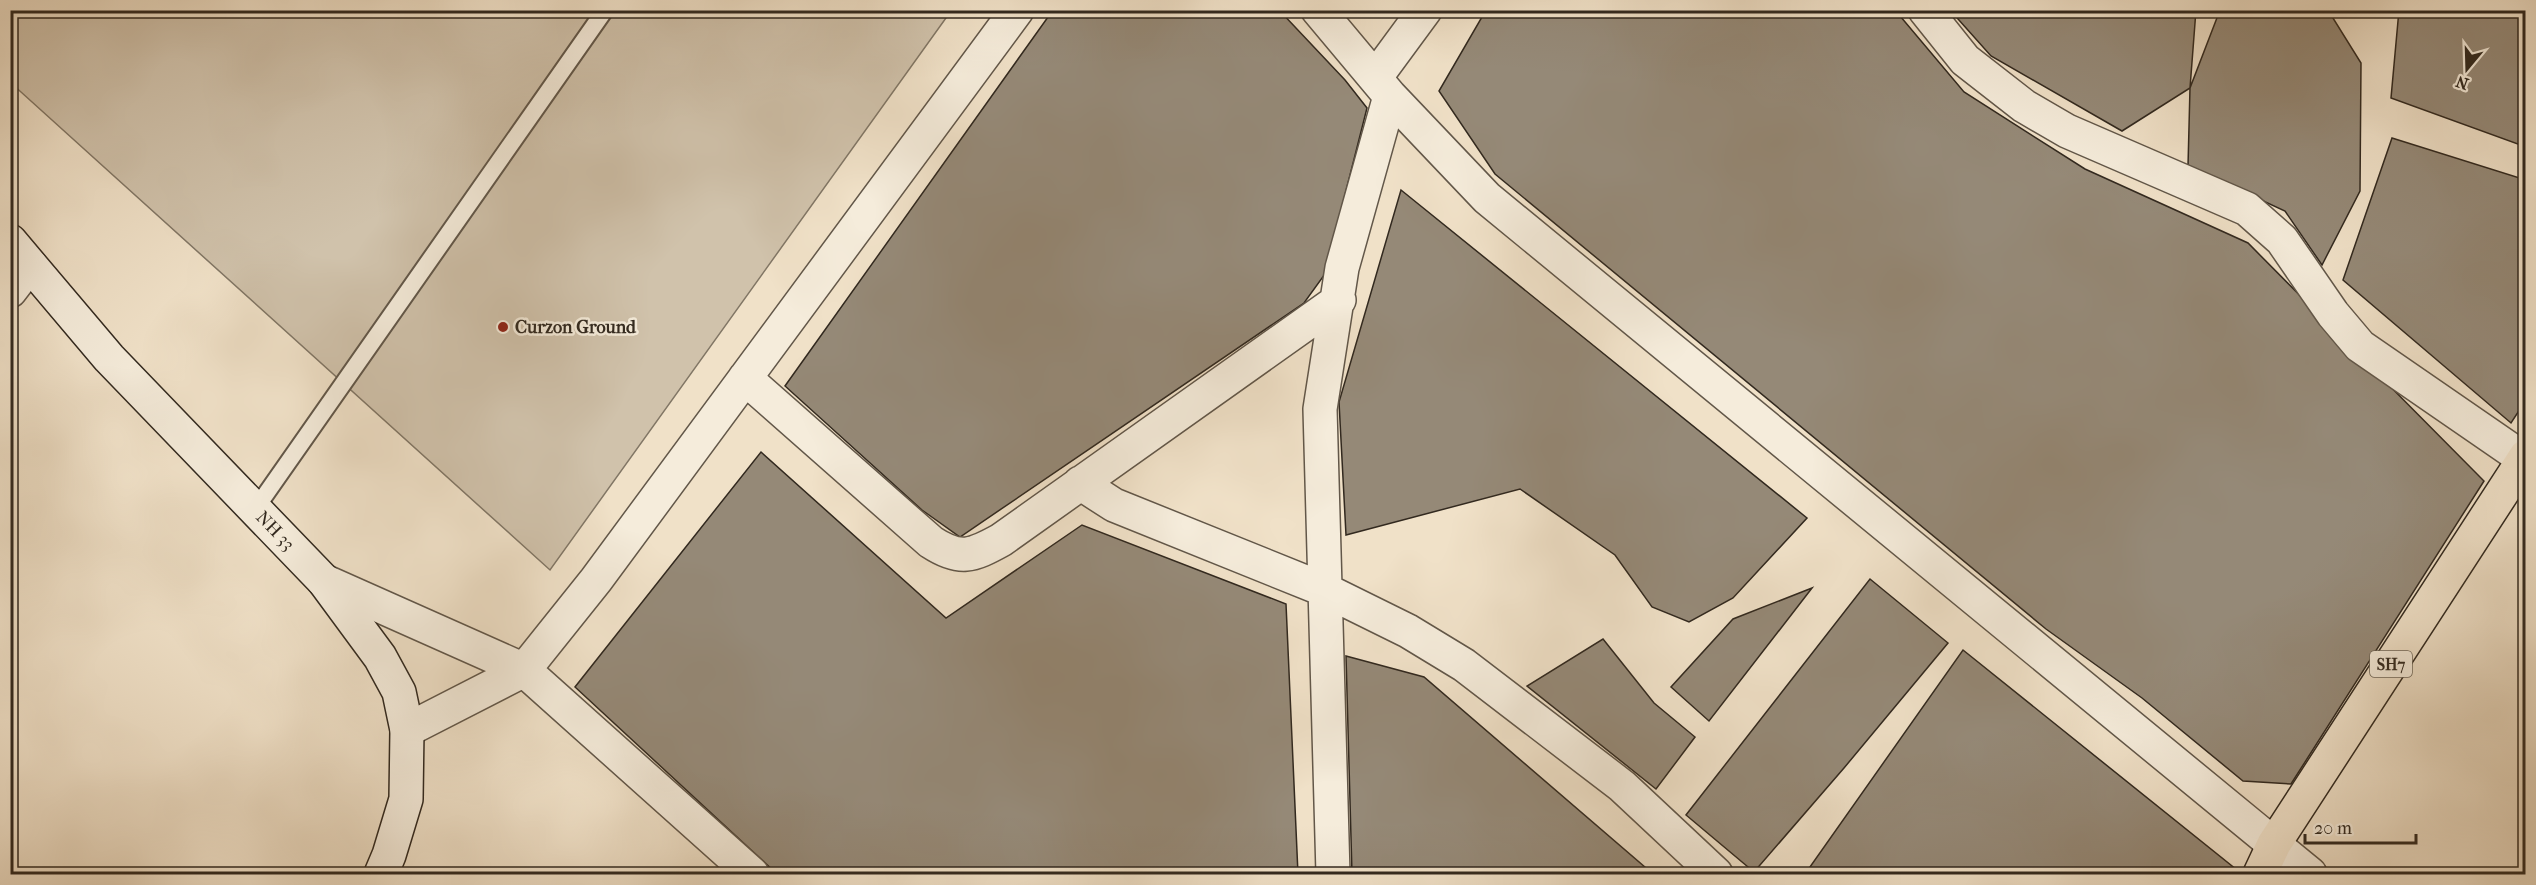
<svg xmlns="http://www.w3.org/2000/svg" width="2536" height="885" viewBox="0 0 2536 885" font-family="'IM FELL French Canon',serif">
  <rect width="100%" height="100%" fill="#f0e1c8"/>
  <filter id="stains"><feTurbulence type="fractalNoise" baseFrequency=".00333" numOctaves="4"/><feColorMatrix values="0 0 0 0 .2 0 0 0 0 .09 0 0 0 0 .02 0 0 0 .5 -.17"/></filter>
  <radialGradient id="worn" r=".72"><stop offset=".6" stop-color="#630" stop-opacity="0"/><stop offset="1" stop-color="#630" stop-opacity=".3"/></radialGradient>
  <path fill="#d0c2ab" stroke="#817665" stroke-width="1.5" d="M11 11H951L550 570 11 83Z"/>
  <path fill="#958977" stroke="#32291f" stroke-width="1.5" d="M1053 10H1279L1345 80 1367 108 1325 274 1304 303 960 537 922 510 785 386Z
    M1486 10H1895L1964 92 2085 169 2248 243 2484 481 2291 784 2243 781 2142 698 2046 629 1495 174 1439 91Z
    M1950 10H2196L2190 88 2122 131 1991 56Z
    M2220 10H2328L2361 63 2360 191 2322 265 2285 211 2188 166 2190 88Z
    M2399 10H2526V147L2391 98Z
    M2392 138 2526 180V400L2511 423 2343 280Z
    M1401 190 1807 518 1733 598 1689 622 1652 607 1615 555 1520 489 1346 535 1339 402Z
    M761 452 946 618 1082 525 1286 604 1298 874H777L575 687Z
    M1870 579 1948 643 1844 768 1754 872 1686 815Z
    M1812 588 1709 721 1671 687 1733 619Z
    M1603 639 1654 703 1695 737 1656 789 1527 686Z
    M1963 650 2242 874H1805Z
    M1346 656 1424 677 1653 874H1352Z"/>
  <g fill="none" stroke-linecap="round" stroke-linejoin="round">
    <g stroke="#625749" stroke-width="20">
      <path id="lane" d="M256 508 605 10"/>
    </g>
    <g stroke="#625749" stroke-width="36">
      <path id="street" d="M1318 10 1390 96 1487 198 2310 874
        M1925 10 1965 60 2024 106 2067 131 2247 209 2282 240 2333 314 2360 346 2524 459
        M1375 78 1425 10
        M10 291 30 265
        M745 378 931 542C960 561 972 556 1001 540L1339 300
        M1080 483 1114 505 1325 590 1408 631 1464 665 1622 786 1716 874
        M324 581 524 670 752 874
        M407 730 524 670 596 580 1017 10
        M1333 874 1320 409 1342 268 1390 96"/>
    </g>
    <g stroke="#32291f" stroke-width="36">
      <g id="secondary">
        <path id="s1" d="M10 241 109 358 324 581 380 657 399 692 407 730 406 799 389 855 381 874"/>
      </g>
    </g>
    <g stroke="#32291f" stroke-width="36">
      <path id="primary" d="M2260 874 2274 844 2526 456"/>
    </g>
    <use href="#lane" stroke="#f5ecdb" stroke-width="16"/>
    <use href="#street" stroke="#f5ecdb" stroke-width="33"/>
    <use href="#secondary" stroke="#f5ecdb" stroke-width="33"/>
    <use href="#primary" stroke="#f0e1c8" stroke-width="33"/>
  </g>
  <circle fill="#8f2418" stroke="#f5ecdb" stroke-width="2" cx="503" cy="327" r="6"/>
  <g text-anchor="middle" stroke-width="5" stroke-linejoin="round" paint-order="stroke">
    <rect fill="#f5ecdb" stroke="#6c6457" stroke-width="1.5" x="2370" y="651" width="42" height="26" rx="4.5"/>
    <g font-size="16" font-weight="bold" fill="#32291f">
      <text x="2391" y="670">SH7</text>
    </g>
    <g font-size="18" font-weight="bold" fill="#32291f" stroke="#f5ecdb" text-anchor="start">
      <text x="515" y="333">Curzon Ground</text>
    </g>
    <g font-size="18" fill="#32291f" stroke="#f5ecdb">
      <text dy="6" stroke="none"><textPath href="#s1" startOffset="393">NH 33</textPath></text>
    </g>
  </g>
  <rect width="2536" height="885" fill="none" stroke="#f0e1c8" stroke-width="36"/>
  <rect x="12" y="12" width="2512" height="861" fill="none" stroke="#32291f" stroke-width="3"/>
  <rect x="18" y="18" width="2500" height="849" fill="none" stroke="#32291f" stroke-width="1.5"/>
  <g transform="translate(2467 69) rotate(199)" stroke="#f5ecdb" stroke-width="4.5" paint-order="stroke">
  <path d="M0-4.5L10 22L0 15L-10 22Z" fill="#32291f"/>
  <text y="-9" font-size="16" font-weight="bold" text-anchor="middle" fill="#32291f">N</text>
  </g>
  <path d="M2305 834v9h111v-9" fill="none" stroke="#32291f" stroke-width="3"/>
  <text x="2314" y="834" font-size="18" fill="#32291f" stroke="#f5ecdb" stroke-width="4.5" paint-order="stroke">20 m</text>
  <rect width="100%" height="100%" filter="url(#stains)"/>
  <rect width="100%" height="100%" fill="url(#worn)"/>
</svg>
